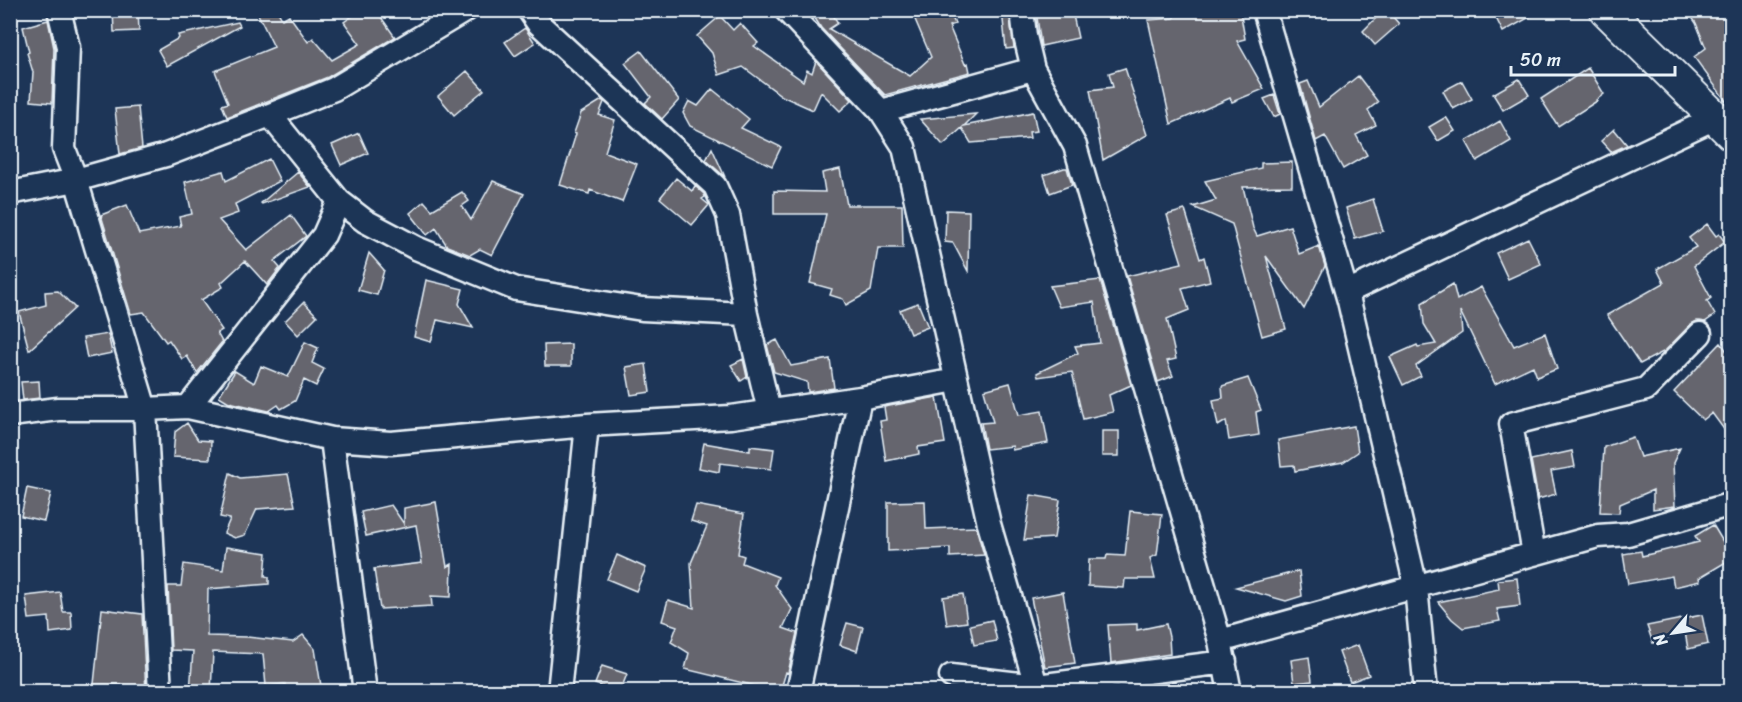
<svg xmlns="http://www.w3.org/2000/svg" width="1742" height="702" viewBox="0 0 1742 702" font-family="Sriracha,sans-serif">
  <rect width="100%" height="100%" fill="#1d3557"/>
  <filter id="ink" filterUnits="userSpaceOnUse"><feTurbulence type="fractalNoise" baseFrequency=".0167" numOctaves="2"/><feDisplacementMap in="SourceGraphic" scale="12" xChannelSelector="R" yChannelSelector="G"/><feConvolveMatrix kernelMatrix="1 2 1 2 8 2 1 2 1" color-interpolation-filters="sRGB"/></filter>
  <g filter="url(#ink)">
    <path fill="#65656e" stroke="#e8f1f8" stroke-width="1.5" d="M113 10H138L139 31 114 32Z
      M256 10H277L282 19 289 15 308 42 313 38 332 60 360 44 344 22 361 10H376L395 37 328 77 227 117 222 105 228 103 215 71 274 47Z
      M810 10H830L838 23 829 29 910 76 931 57 911 10H949L955 24 949 26 965 64 968 63 970 72 885 95 821 28Z
      M1002 10H1009L1014 48 1006 49Z
      M1036 10H1061V17L1073 15 1078 38 1041 46Z
      M1174 10H1240L1245 39 1237 41 1264 89 1232 102 1230 98 1171 124 1148 20 1174 18Z
      M1384 10H1387L1399 24 1375 45 1363 31Z
      M1492 10H1542L1503 32Z
      M1687 10H1727L1731 17V108L1694 57 1706 48 1696 23Z
      M720 16 733 30 740 23 758 43 754 46 803 81 807 70 812 73 816 61 852 100 840 111 821 92 813 110 782 96 743 67 719 75 712 53 697 36Z
      M48 20 54 48 52 103 31 101 33 72 27 53 29 52 23 27Z
      M238 22 240 26 167 66 158 50 179 38 178 35Z
      M525 28 535 43 515 56 505 42Z
      M641 51 679 100 662 119 645 103 651 97 625 63Z
      M1125 68 1147 135 1103 160 1090 90 1113 87 1109 73Z
      M1588 68 1604 94 1596 100 1597 101 1558 126 1541 99Z
      M467 71 484 90 454 115 438 96Z
      M1358 76 1378 102 1368 110 1376 125 1356 135 1367 155 1343 169 1325 136 1316 141 1300 84 1308 81 1319 107Z
      M1519 79 1529 95 1503 110 1493 94Z
      M1462 81 1472 99 1453 109 1443 91Z
      M712 89 749 119 741 128 781 147 772 166 690 126 683 113 689 101 698 106Z
      M1274 95 1280 114 1274 117 1264 99Z
      M602 100 604 102 599 115 615 120 605 152 637 164 622 202 590 190 589 194 560 185 576 134 574 133 581 113Z
      M138 107 142 148 120 154 115 109Z
      M1033 112 1037 131 1029 132 1030 138 971 143 962 128 943 145 920 119 976 114 964 126Z
      M1446 117 1455 131 1438 141 1429 127Z
      M1500 121 1511 141 1477 161 1466 141Z
      M1614 129 1627 145 1611 152 1601 141Z
      M359 133 368 153 341 165 332 145Z
      M712 148 725 177 706 160Z
      M269 159 280 181 235 204 238 213 219 220 246 250 291 215 306 236 274 261 280 268 267 285 245 261 221 283 223 287 201 300 222 330 217 333 222 342 197 373 187 356 182 359 169 340 166 342 144 312 131 314 101 215 127 205 139 234 181 226 179 217 192 214 185 182 223 171 226 181Z
      M1292 162V186L1243 187 1253 228 1257 236 1290 226 1299 254 1319 246 1325 266 1304 309 1266 256 1286 329 1262 336 1232 224 1193 207 1216 200 1205 181 1261 168V163Z
      M1064 168H1067L1072 185 1050 193 1044 175Z
      M840 169 847 205H902L903 248H878L871 291 846 305 843 299 830 295 832 289 810 283 826 214H774V191L825 192 822 173Z
      M298 172 310 187 262 204 261 203Z
      M676 178 692 191 695 186 704 194 705 197 702 199 709 205 692 225 660 198Z
      M493 181 524 194 492 255 480 249 470 255 447 246 436 228 427 235 410 213 424 201 432 210 462 192 469 201 462 206 471 220Z
      M1373 199 1383 231 1355 239 1346 208Z
      M946 210 969 211 968 271 953 243 945 242Z
      M1185 210 1200 259 1204 257 1210 281 1182 288 1189 310 1167 319 1176 359 1167 361 1173 376 1158 382 1127 276 1182 263 1167 215Z
      M1707 224 1716 236 1719 234 1725 242 1694 266 1711 298 1707 301 1715 315 1705 322 1697 321 1691 324 1665 351 1640 364 1607 315 1664 283 1657 269 1696 247 1689 238Z
      M1528 238 1541 264 1508 279 1496 253Z
      M369 253 384 270 377 295 358 290Z
      M426 280 463 289 459 304 473 328 437 320 431 342 414 337Z
      M1100 280 1131 385 1109 395 1113 412 1083 419 1072 372 1038 377 1037 373 1078 353 1075 346 1100 343 1094 302 1059 307 1050 286Z
      M1453 284 1457 300 1481 287 1514 346 1545 333 1557 369 1537 377 1533 366 1495 384 1460 311 1462 333 1416 366 1421 376 1403 385 1390 357 1417 345 1418 347 1436 344 1424 324 1422 303Z
      M58 291 75 308 29 350 19 312 46 305 45 292Z
      M304 302 317 316 298 335 285 321Z
      M918 303 928 327 910 334 900 310Z
      M108 334 112 353 87 358 83 338Z
      M777 340 791 366 830 359 834 388 808 392 807 382 774 372 767 345Z
      M305 342 318 348 312 363 324 369 316 386 304 380 295 401 281 409 278 405 269 411 229 402 219 396 235 371 254 383 261 366 288 377Z
      M1721 343 1731 357V439L1712 413 1703 420 1674 392Z
      M571 344V366H545L544 345Z
      M743 359 747 377 741 381 731 365Z
      M646 364 650 392 631 395 626 367Z
      M1248 378 1261 410 1256 412 1259 435 1229 440 1226 421 1218 426 1213 400 1223 398 1222 386Z
      M39 381 40 398 23 400 21 382Z
      M1010 383 1019 415 1042 411 1048 443 1012 450 1013 446 986 449 981 423 993 422 984 390Z
      M937 397 945 443 918 447 919 454 886 461 880 421 886 420 884 407Z
      M187 423 198 440 211 441 210 459 173 457 175 432Z
      M1354 426 1358 452 1343 462 1295 471 1294 465 1281 466 1278 440Z
      M1102 431H1119V456H1102Z
      M1633 437 1640 457 1680 448 1673 463 1675 506 1653 509V490L1620 504 1619 513 1600 512 1604 447Z
      M704 443 750 451V446L774 449 771 469 720 463 719 472 699 468Z
      M1572 451 1575 467 1551 471 1556 494 1538 499 1531 460Z
      M230 473 240 478 288 474 295 506 257 509 245 535 235 538 224 533 230 519 220 517Z
      M27 488 51 493 44 521 21 516Z
      M1031 495 1060 500 1054 538 1024 540Z
      M925 501 926 529 976 527 984 555 950 557V548L888 551V502Z
      M436 502 447 567 452 564 451 597 431 596 432 606 380 609 374 569 422 563 416 525 366 536 361 512 391 505 404 524V508Z
      M696 505 744 514 738 554 744 556 742 563 778 577 775 585 792 609 783 628 797 633 788 673 786 672 780 692 685 669 689 653 671 642 677 626 662 621 668 600 694 608 691 563 707 526 691 521Z
      M1130 511 1162 514 1157 555 1150 558 1155 579H1125L1124 588 1088 586 1089 559H1106L1107 555 1125 556Z
      M1713 525 1731 555V559L1699 578 1700 581 1674 587 1672 576 1628 584 1623 554 1641 551 1642 556 1699 542 1695 536Z
      M226 547 267 553 265 576 269 577V584L208 589 207 636 247 637 293 642 303 635 315 649 322 692H287L285 684 266 686 263 654 213 652 211 692H190L193 651 171 650 168 586H181L184 564 223 570Z
      M617 555 646 568 636 591 607 579Z
      M1299 571 1302 596 1286 601 1236 587Z
      M1517 578 1520 606 1497 609 1500 621 1463 628 1452 619 1438 602 1499 589 1498 580Z
      M60 592 63 612H71L72 630 50 633 49 617 29 619 26 596Z
      M1063 592 1075 663 1045 667 1031 598Z
      M963 594 967 622 947 625 943 597Z
      M102 609 142 614 146 692H138V685L94 684Z
      M1702 615 1708 644 1688 649 1685 632 1653 643 1647 626Z
      M992 620 997 641 974 645 970 625Z
      M847 623 863 627 857 651 840 645Z
      M1137 624V630L1166 624 1169 637 1170 654 1111 663 1108 625Z
      M1358 645 1369 675 1350 682 1339 652Z
      M1309 657 1312 681 1294 683 1291 660Z
      M602 666 627 674 620 692 595 684Z"/>
    <g fill="none" stroke-linecap="round" stroke-linejoin="round">
      <g stroke="#e8f1f8" stroke-width="27">
        <path id="street" d="M59 10 68 47 64 149 76 180 145 409 160 692
          M529 10 538 23 715 186 728 215 746 314 769 411
          M786 10 881 111 904 147 989 524 1038 692
          M1022 10 1025 36 1033 69 1075 146 1220 641 1230 692
          M1264 10 1349 301 1416 587 1426 692
          M881 111 1033 69
          M270 115 339 201 365 221 416 248 516 289 642 309 746 314
          M10 193 76 180 166 155 270 115 334 89 466 10
          M1347 292 1715 118
          M188 407 324 235 339 201
          M10 415 58 409H145L188 407 332 439 391 443 587 425 731 417 860 398 956 380
          M332 439 365 692
          M1534 554 1511 424 1646 389 1700 334
          M1220 641 1598 536 1628 534 1732 504
          M951 676 1037 686 1225 662
          M559 692 587 425
          M798 692 860 398"/>
      </g>
      <g stroke="#e8f1f8" stroke-width="36">
        <path id="secondary" d="M1606 10 1732 134"/>
      </g>
      <use href="#street" stroke="#1d3557" stroke-width="22"/>
      <use href="#secondary" stroke="#1d3557" stroke-width="32"/>
    </g>
  </g>
  <rect width="1742" height="702" fill="none" stroke="#1d3557" stroke-width="36"/>
  <rect x="18" y="18" width="1706" height="666" fill="none" stroke="#e8f1f8" stroke-width="2" filter="url(#ink)"/>
  <g transform="translate(1673 633) rotate(241)" stroke="#1d3557" stroke-width="4.5" paint-order="stroke">
  <path d="M0-4.5L10 22L0 15L-10 22Z" fill="#e8f1f8"/>
  <text y="-9" font-size="16" font-weight="bold" text-anchor="middle" fill="#e8f1f8">N</text>
  </g>
  <path d="M1511 66v9h164v-9" fill="none" stroke="#e8f1f8" stroke-width="3"/>
  <text x="1520" y="66" font-size="18" fill="#e8f1f8" stroke="#1d3557" stroke-width="4.5" paint-order="stroke">50 m</text>
</svg>
